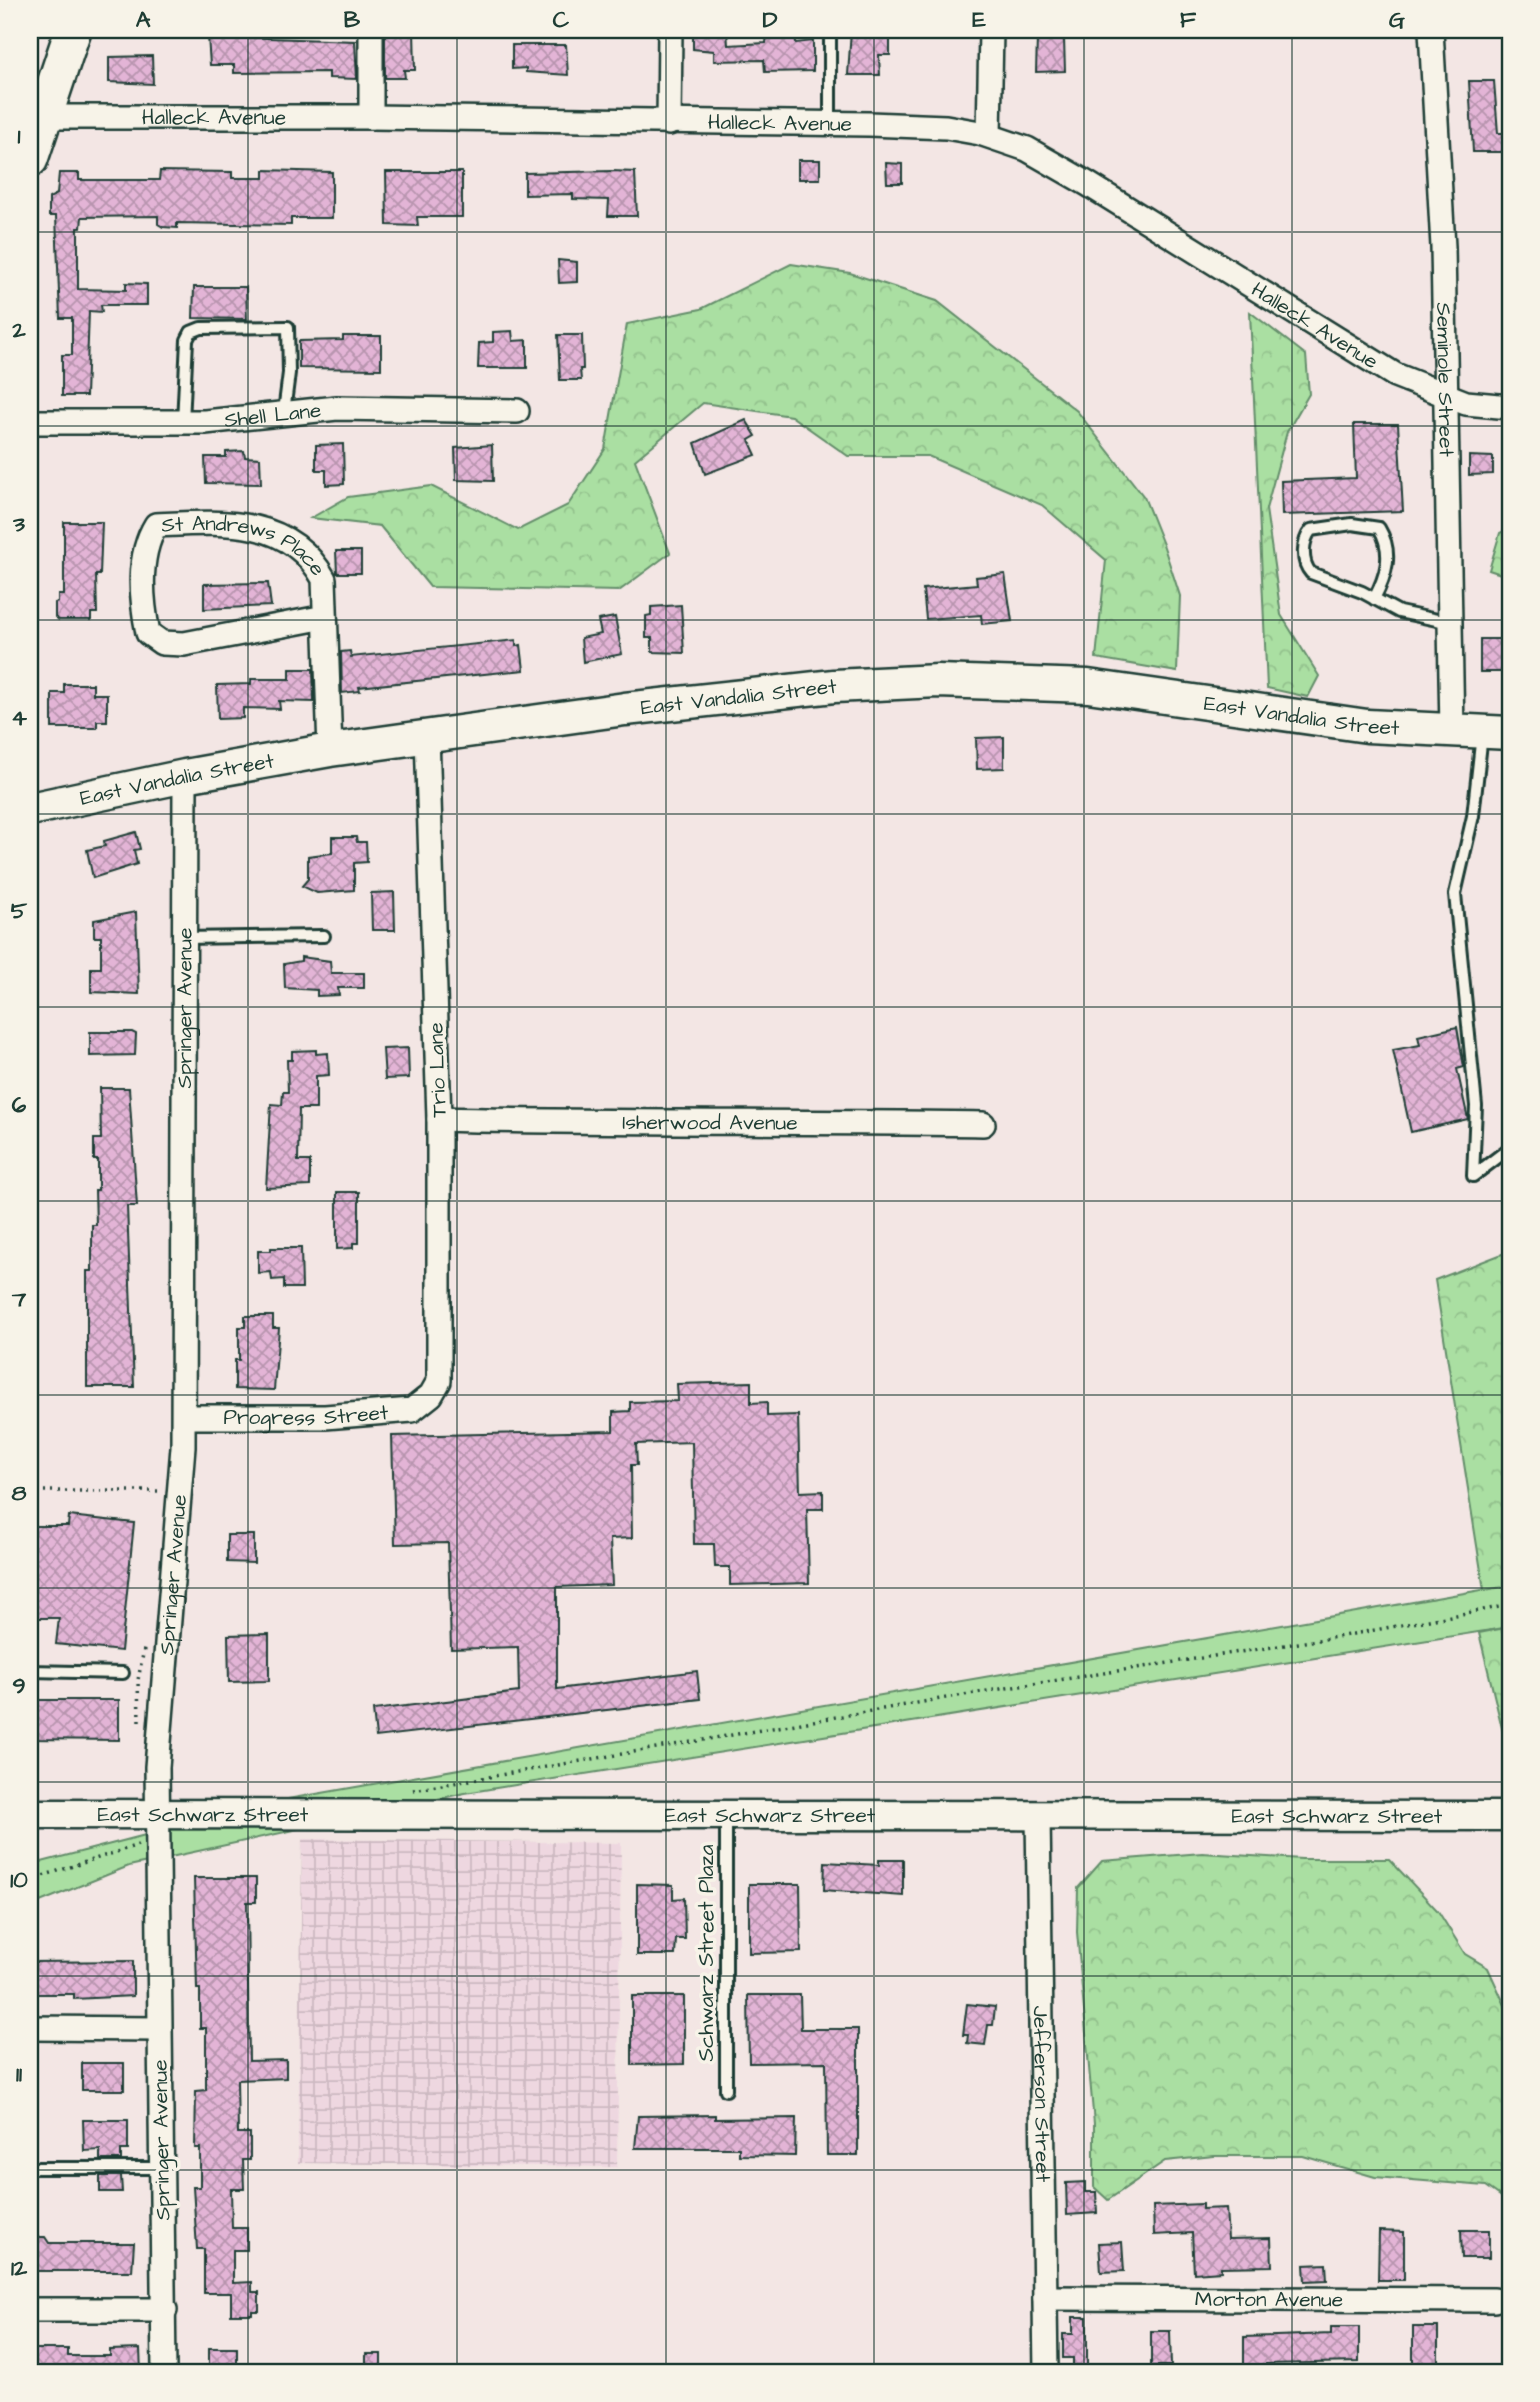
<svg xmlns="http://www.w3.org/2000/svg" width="1540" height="2402" viewBox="0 0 1540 2402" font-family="'Architects Daughter',sans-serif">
  <defs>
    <pattern id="industrial-grid" width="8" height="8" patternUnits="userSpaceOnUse" patternTransform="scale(1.75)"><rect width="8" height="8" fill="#eed7e0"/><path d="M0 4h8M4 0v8" fill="none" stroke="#ccb9c1"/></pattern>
    <pattern id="forest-crowns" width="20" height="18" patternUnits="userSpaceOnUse" patternTransform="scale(1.75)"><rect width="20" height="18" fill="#aadfa2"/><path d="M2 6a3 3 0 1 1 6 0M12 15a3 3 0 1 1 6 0" fill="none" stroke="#92c08c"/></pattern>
    <pattern id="building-cross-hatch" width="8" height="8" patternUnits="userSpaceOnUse" patternTransform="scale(1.75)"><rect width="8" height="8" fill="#e3b4d6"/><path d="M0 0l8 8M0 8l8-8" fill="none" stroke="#b794ae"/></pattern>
  </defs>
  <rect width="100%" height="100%" fill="#f3e6e4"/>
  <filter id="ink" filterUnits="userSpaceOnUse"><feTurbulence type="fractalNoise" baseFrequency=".0143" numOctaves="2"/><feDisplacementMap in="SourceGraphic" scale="14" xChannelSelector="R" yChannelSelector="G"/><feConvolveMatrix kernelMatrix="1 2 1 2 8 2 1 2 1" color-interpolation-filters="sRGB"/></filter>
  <g filter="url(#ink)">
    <path fill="url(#industrial-grid)" d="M302 1839 621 1843 617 2167 298 2163Z"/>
    <path fill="#aadfa2" stroke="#648e6b" stroke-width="2" d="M1510 1585V1627L465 1793 129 1866 30 1906V1865L276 1801Z"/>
    <path fill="url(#forest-crowns)" stroke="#648e6b" stroke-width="2" d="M791 264 850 273 937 301 1077 411 1144 497 1164 547 1180 596 1177 672 1096 658 1106 560 1042 505 928 456H848L791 416 703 403 635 460 670 553 619 591 430 587 380 526 311 518 348 497 431 486 518 530 568 505 605 449 627 324 701 309Z
      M1250 312 1306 355 1309 394 1287 432 1266 509 1281 615 1319 676 1308 697 1267 688Z
      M1510 528V577L1489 570 1500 533Z
      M1510 1251V1586L1484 1590 1435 1280Z
      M1510 1627V1761L1479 1633Z
      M1202 1853 1302 1859H1389L1438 1911 1465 1954 1488 1968 1510 2016V2203L1486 2186 1375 2177 1303 2156H1214L1165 2161 1108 2200 1094 2187V2124L1077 1932 1078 1888 1102 1861Z"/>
    <path fill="url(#building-cross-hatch)" stroke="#1f3d34" stroke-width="2" d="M385 30H414L415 70H404L405 78H385Z
      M693 30H727L728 45 766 43 767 34 795 33 796 43 813 41V71L765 72 764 60 714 61V51L693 49Z
      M851 30H890V55H879L880 75H848Z
      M208 36 355 41 357 79 329 78V72L234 73V65H210Z
      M1037 38 1064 39 1065 71 1036 72Z
      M512 45H566L568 75 526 72V68L512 69Z
      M152 56 153 84 109 82V57Z
      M1469 81H1494L1498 133H1506L1507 152H1473Z
      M798 160H820V179H798Z
      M886 163 902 164V183H887Z
      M264 170 332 172V218H291V225L177 223V228L163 227 158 224V216L82 217 81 228H78V289L126 290V283L147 284V305H101L102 312 89 311 86 396H62V355H72V318H60L56 216H49V198L57 194 59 173H79V180H159L160 171 232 172V178H264Z
      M612 171 635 172 637 216H608L609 200 573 199V194L525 195V173Z
      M386 172H462V217H417L418 226 387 225Z
      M558 260 577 262V282L559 283Z
      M194 287H246L247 319 193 318Z
      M512 331 513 341 527 340V368H478L479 343 493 342V332Z
      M558 335H582L583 369H580L581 380H560Z
      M343 336H381V369L299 368V341L343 340Z
      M746 420 756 436 749 440 756 455 705 474 695 443Z
      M1354 424H1398L1403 511 1282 515 1281 481 1356 478Z
      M343 444 344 484 326 485V470H316V445Z
      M492 445 493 481 456 480 455 448Z
      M244 451 245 457 260 458 261 484 206 483 205 457H226V452Z
      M1469 456 1493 457V474L1469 475Z
      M64 522H102L100 575H96L97 613H91V620H59L55 617V603L58 602V595H64Z
      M336 551H361V573H337Z
      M1005 574 1012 621 982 624 981 615 926 619 923 589 977 584 976 577Z
      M268 583 271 606 204 609V584Z
      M681 605 684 653 652 652V638H646V616L651 615V607Z
      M615 617 622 654 583 662 581 638 601 634 598 620Z
      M1480 639H1504L1505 672H1480Z
      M516 640V646L521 645 524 670 359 687 360 691 342 693 341 652 350 651 351 657Z
      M290 669H313L314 702 279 701 280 709 243 708V718L218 719 217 685 251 684V679H290Z
      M64 684H93V694H107V721H97V728H52V693H64Z
      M1004 737V768L977 769 976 738Z
      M136 832 140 849 134 850 137 864 93 878 87 850 105 846 104 841Z
      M332 837H356L357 842H366L367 862 354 863V890L317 893 302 886 308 879V856L332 853Z
      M394 892 395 930H372L371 893Z
      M136 912 139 994 91 992V968H101V937H94V920Z
      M301 957 330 961 331 973H364V988H338L339 995 317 996V990L285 988 284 964 301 961Z
      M1457 1027 1464 1067 1457 1069 1468 1119 1411 1132 1393 1050 1420 1045 1418 1036Z
      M90 1032H132L136 1034 135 1055 90 1056Z
      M408 1048 409 1078 385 1079 383 1049Z
      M316 1050V1054L328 1053 329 1075 316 1076V1109H299L298 1161H310V1186L266 1188 271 1104 282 1105 283 1092H288L287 1060H292V1051Z
      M100 1088H129L137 1206H127L134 1387H87V1271H92V1225H96L95 1190H98V1160H94V1139H101Z
      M337 1192H359V1243H353V1248L337 1249Z
      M271 1248H301L302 1288H284V1279L272 1280 271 1272 258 1273V1251H271Z
      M245 1316H273V1328H279L274 1390 235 1389V1360H239V1327H245Z
      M751 1382V1403L767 1402V1416L798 1415 800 1492 823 1491V1509H807L809 1583 730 1585V1567H715L714 1544H694L692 1442 636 1444 637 1465H631L632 1538 610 1539 612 1585 557 1587V1689L697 1671 700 1699 376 1737 373 1710 519 1692 518 1647 451 1649 448 1543 395 1544 392 1436 613 1431V1412L630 1411V1402L678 1401 677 1384Z
      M69 1516 134 1523 121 1651 56 1644 59 1618H30V1526H68Z
      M227 1535H254V1563L227 1562Z
      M269 1634V1681L229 1682 228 1635Z
      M30 1700H119V1740L30 1739Z
      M879 1860H903V1896L824 1890 825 1862 879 1865Z
      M194 1878H256V1902H247L249 2061 286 2060V2078L237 2080 238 2133H250V2160H243L244 2189H231L232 2228H247V2250H233V2283L252 2282V2292H259V2311H252V2314H231V2293H204V2249H197L193 2187H200V2148H195L196 2091 206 2090V2028H200V1989H197Z
      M637 1884 673 1885V1899L684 1898 685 1939H676L675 1955H637Z
      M749 1884H800L801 1952 749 1953Z
      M133 1961V1996L74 1999V1994H30V1962Z
      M748 1995H800L801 2029H858V2155H827L826 2062 749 2063Z
      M632 1996H684V2064L632 2065Z
      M967 2004 995 2007 993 2025H988L985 2045 967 2043 968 2035H963Z
      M82 2063H124V2090H82Z
      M715 2115V2119L796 2118 795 2156 739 2155V2148H635L638 2116Z
      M83 2120H128V2150H121V2160H100V2150L84 2151Z
      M100 2176H121L122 2192H100Z
      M1085 2182V2192H1096L1097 2213 1067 2215 1066 2183Z
      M1202 2204V2209L1226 2208 1228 2239 1271 2238 1272 2266 1221 2267V2271L1194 2273 1192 2233 1154 2235 1153 2206Z
      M1461 2230H1489V2258H1462Z
      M1379 2231 1404 2232V2280H1378Z
      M30 2237H45L49 2243H134L132 2271H30Z
      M1122 2242 1124 2271 1101 2272 1099 2243Z
      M1326 2264 1327 2280 1305 2281 1304 2265Z
      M1073 2317H1087V2369H1073V2358H1063V2334H1073Z
      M1331 2327H1359V2362L1266 2364V2368H1244V2337L1331 2334Z
      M1413 2327H1438V2372H1413Z
      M1151 2331H1170L1171 2366H1151Z
      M209 2348H237V2372H209Z
      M30 2349H68V2356H110V2350L140 2349 141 2372H30Z
      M366 2354H381V2372H366Z"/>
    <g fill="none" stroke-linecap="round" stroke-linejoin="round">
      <g stroke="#1f3d34" stroke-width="16">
        <path id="service" d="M830 30V124
          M183 422 187 340 191 332 201 328 288 327 289 373 284 412
          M1374 599C1386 576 1394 553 1379 528L1352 524 1311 530C1302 541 1301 562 1311 573L1362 592 1399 612 1451 623
          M1482 734 1473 816 1455 894 1476 1106 1473 1176 1510 1148
          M184 938 324 936
          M30 1671 123 1673
          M726 1816V2090
          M30 2168H162"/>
      </g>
      <g stroke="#1f3d34" stroke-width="28">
        <g id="minor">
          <path d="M371 30V117"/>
          <path id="s1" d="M1431 30 1443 247 1452 731"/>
          <path id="s2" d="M42 117H371L869 124 946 127 980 133 1027 149 1088 184 1395 375 1466 403 1510 407"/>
          <path d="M669 123 670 30"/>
          <path d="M989 135 991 30"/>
          <path id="s3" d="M30 422H205L337 408 517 411"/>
          <path id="s4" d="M325 617 184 644 162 643 148 633C141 598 137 556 156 525 220 522 289 515 324 579L330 750"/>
          <path id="s5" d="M439 1119C620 1124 801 1121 983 1124"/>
          <path id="s6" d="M184 1417H325L412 1410 431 1395 439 1381V1119L427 735"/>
          <path id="s7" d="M1038 1816 1046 2372"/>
          <path d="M30 2028 159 2029"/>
          <path id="s8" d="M1045 2298 1494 2300"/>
          <path d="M30 2310H165"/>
          <path id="s9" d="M164 2372 157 1767 183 1447 185 776"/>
        </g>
      </g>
      <g stroke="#1f3d34" stroke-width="33">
        <g id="tertiary">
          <path id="s10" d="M30 1814 1510 1816"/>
        </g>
      </g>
      <g stroke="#1f3d34" stroke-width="37">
        <g id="secondary">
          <path id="s11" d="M30 809 185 776 330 750 625 709 834 686 938 681 1088 686 1367 726 1510 733"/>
        </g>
      </g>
      <g stroke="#1f3d34" stroke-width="40">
        <path id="primary" d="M30 159 73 30"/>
      </g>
      <path stroke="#1f3d34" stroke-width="3.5" stroke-dasharray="2 5" stroke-linecap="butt" d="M30 1491H161
        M139 1721 138 1680 144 1649
        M413 1790 981 1692 1337 1637 1510 1605
        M30 1880 138 1845"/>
      <use href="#service" stroke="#f7f3e8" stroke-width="10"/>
      <use href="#minor" stroke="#f7f3e8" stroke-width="23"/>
      <use href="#tertiary" stroke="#f7f3e8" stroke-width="28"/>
      <use href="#secondary" stroke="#f7f3e8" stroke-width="32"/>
      <use href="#primary" stroke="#f7f3e8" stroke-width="35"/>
    </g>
  </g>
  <path fill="none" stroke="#1f3d34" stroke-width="2" stroke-opacity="0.55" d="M248 30V2372M457 30V2372M666 30V2372M874 30V2372M1084 30V2372M1292 30V2372M30 232H1510M30 426H1510M30 620H1510M30 814H1510M30 1007H1510M30 1201H1510M30 1395H1510M30 1588H1510M30 1782H1510M30 1976H1510M30 2170H1510"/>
  <g text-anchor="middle" stroke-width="7" stroke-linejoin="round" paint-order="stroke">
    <g font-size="21" fill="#1f3d34" stroke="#f7f3e8">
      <text dy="7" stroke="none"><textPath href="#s2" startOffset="172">Halleck Avenue</textPath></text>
      <text dy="7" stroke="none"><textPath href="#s2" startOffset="738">Halleck Avenue</textPath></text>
      <text dy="7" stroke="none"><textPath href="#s2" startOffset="1326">Halleck Avenue</textPath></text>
      <text dy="7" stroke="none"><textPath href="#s1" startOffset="350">Seminole Street</textPath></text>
      <text dy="7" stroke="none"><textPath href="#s3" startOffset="243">Shell Lane</textPath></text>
      <text dy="7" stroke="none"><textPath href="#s4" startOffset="387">St Andrews Place</textPath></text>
      <text dy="7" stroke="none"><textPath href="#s11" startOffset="718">East Vandalia Street</textPath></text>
      <text dy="7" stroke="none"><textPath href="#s11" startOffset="1284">East Vandalia Street</textPath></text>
      <text dy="7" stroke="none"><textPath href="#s11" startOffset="150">East Vandalia Street</textPath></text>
      <text dy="7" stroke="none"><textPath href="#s9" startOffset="1365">Springer Avenue</textPath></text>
      <text transform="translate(437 1070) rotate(-92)" y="7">Trio Lane</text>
      <text dy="7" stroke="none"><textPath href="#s5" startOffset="271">Isherwood Avenue</textPath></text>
      <text dy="7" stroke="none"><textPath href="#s6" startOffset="122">Progress Street</textPath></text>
      <text dy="7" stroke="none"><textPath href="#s9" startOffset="798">Springer Avenue</textPath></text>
      <text dy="7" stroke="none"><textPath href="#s10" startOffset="173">East Schwarz Street</textPath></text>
      <text dy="7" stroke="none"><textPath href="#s10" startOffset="740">East Schwarz Street</textPath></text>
      <text dy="7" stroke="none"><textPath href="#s10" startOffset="1307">East Schwarz Street</textPath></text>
      <text transform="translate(706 1953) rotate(-90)" y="7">Schwarz Street Plaza</text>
      <text dy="7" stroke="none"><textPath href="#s7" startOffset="278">Jefferson Street</textPath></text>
      <text transform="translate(161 2140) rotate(-91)" y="7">Springer Avenue</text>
      <text dy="7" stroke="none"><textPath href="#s8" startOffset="224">Morton Avenue</textPath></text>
    </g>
  </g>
  <rect width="1540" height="2402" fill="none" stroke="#f7f3e8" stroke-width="77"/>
  <rect x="38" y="38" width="1464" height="2326" fill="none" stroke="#1f3d34" stroke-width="2.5"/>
  <g font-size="23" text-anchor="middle" font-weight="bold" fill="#1f3d34">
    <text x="143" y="27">A</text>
    <text x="352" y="27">B</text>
    <text x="561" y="27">C</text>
    <text x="770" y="27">D</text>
    <text x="979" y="27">E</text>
    <text x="1188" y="27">F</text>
    <text x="1397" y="27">G</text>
    <text x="19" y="143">1</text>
    <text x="19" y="337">2</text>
    <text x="19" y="531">3</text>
    <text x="19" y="725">4</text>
    <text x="19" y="918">5</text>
    <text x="19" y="1112">6</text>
    <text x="19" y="1306">7</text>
    <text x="19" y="1500">8</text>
    <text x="19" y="1693">9</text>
    <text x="19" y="1887">10</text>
    <text x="19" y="2081">11</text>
    <text x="19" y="2275">12</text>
  </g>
</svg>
